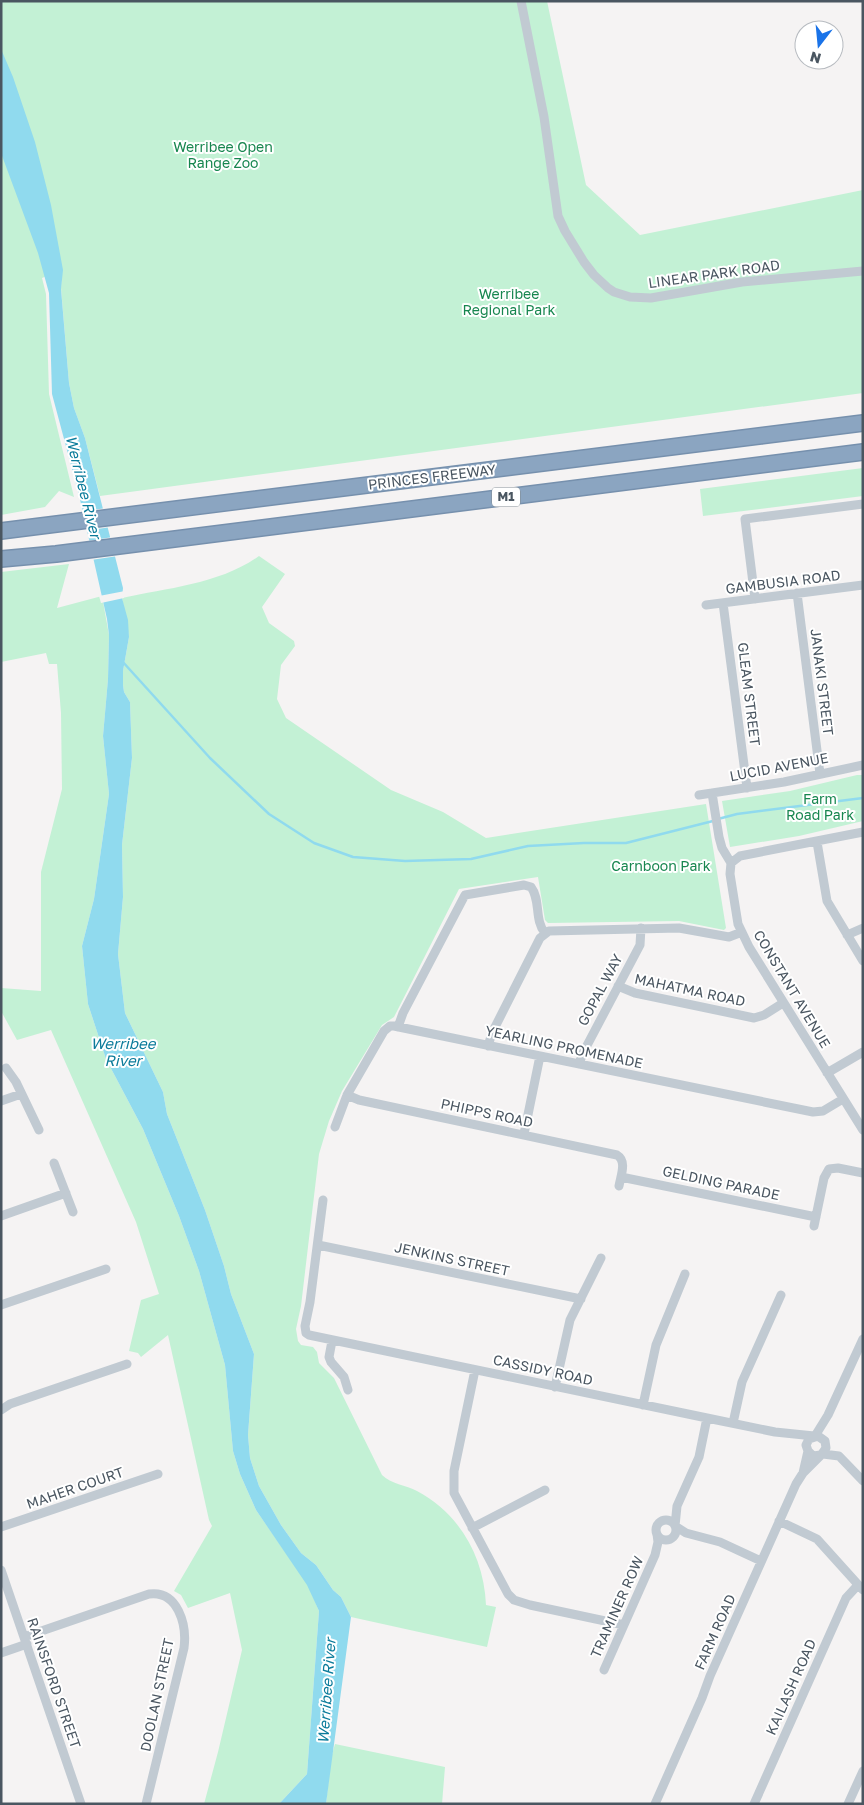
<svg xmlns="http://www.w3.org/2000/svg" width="864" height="1805" viewBox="0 0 864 1805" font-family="'Golos Text',sans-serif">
  <rect width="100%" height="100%" fill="#f5f3f3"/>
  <path fill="#c3f1d5" d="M1 1H547L586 185 640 235 863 190V393L100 496 85 438 74 408 69 383 61 288 62 270 42 278 46 294 49 394 74 497 59 491 45 507 1 515Z
    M863 468V496L703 516 700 489Z
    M259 556 285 574 262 607 269 623 294 641 295 646 281 665 277 699 286 718 391 790 443 812 486 838 706 804 726 928 724 930 679 921 548 923 545 920 538 877 459 889 394 1017 382 1025 342 1091 329 1121 319 1154 301 1306 296 1329 298 1341 301 1345 313 1347 317 1352 319 1363 334 1378 382 1475C391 1484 406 1485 417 1491 460 1514 484 1557 486 1605L496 1607 487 1647 351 1617 341 1597 333 1590 316 1565 301 1553 281 1525 259 1486 250 1458 248 1435 254 1354 231 1294 224 1266 205 1210 167 1114 163 1092 125 1013 118 954 123 897 122 845 132 758 130 702 124 692 123 685V671L129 637 122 598C168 588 220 584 259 556Z
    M69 564 57 608 102 596 109 635 108 679 103 736 109 794 94 899 82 946 88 1004 106 1059 143 1129 179 1216 199 1271 225 1365 233 1451 240 1474 256 1510 308 1585 319 1611 307 1774 279 1804H204L218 1752 242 1650 230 1593 188 1608 181 1595 174 1591 212 1526 209 1520 168 1335 141 1357 138 1353 129 1351 141 1300 159 1294 136 1222 51 1030 17 1040 1 1011V988L41 991V872L62 789 61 713 57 664H49L46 653 1 662V572Z
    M857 775H863V821L799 836 730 847 722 801 790 791Z
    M335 1744 445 1767 442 1804H326L331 1758Z"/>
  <path fill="#90daee" d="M1 49 13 77 35 142 51 205 63 270 61 289 69 383 74 408 85 438 123 588 122 598 128 620 129 637 123 671V685L124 692 130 702 132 758 122 845 123 897 118 954 125 1013 163 1092 167 1114 205 1210 224 1266 231 1294 254 1354 248 1435 250 1458 259 1486 281 1525 301 1553 316 1565 333 1590 341 1597 351 1617 326 1804H279L307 1774 319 1611 307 1585 256 1510 240 1474 233 1451 225 1365 199 1271 179 1216 143 1129 106 1059 88 1004 82 946 94 899 109 794 103 736 108 679 109 635 107 619 79 495 52 394 49 293 38 253 1 153Z"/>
  <path fill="#f5f3f3" d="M106 508 111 527 84 531 80 512Z
    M113 537 118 556 91 560 87 541Z
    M125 591 124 598 101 603 99 596Z"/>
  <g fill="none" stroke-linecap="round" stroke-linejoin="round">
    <path stroke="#90daee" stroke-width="2.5" d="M122 661 210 758 269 814 314 843 353 857 405 861 471 859 528 846 584 843H626L713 821
      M718 819 737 814 863 798"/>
    <g stroke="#7690ad" stroke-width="18">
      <path id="highway" d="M1 531 863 423
        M1 559 56 554 863 452"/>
    </g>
    <path stroke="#c1cad2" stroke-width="9" d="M521 1 544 117 558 216 565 231 584 262 594 275 608 288 614 292 630 297 651 298 742 282 863 271
      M797 593 820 774
      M755 599 745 519 863 504
      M723 603 747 788
      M706 605 863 585
      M712 793 719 837 722 848 731 863 730 874 738 924 749 947 863 1130
      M699 795 784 782 863 765
      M817 842 827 901 863 961
      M731 863 740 856 863 832
      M847 935 863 928
      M618 986 635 993 754 1018 764 1015 783 1003
      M398 1027 403 1013 465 895 524 885 531 887C541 900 534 920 545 933
      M488 1046 492 1033 540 938 549 931 679 928 729 937 742 932
      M579 1064 583 1053 640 945 641 928
      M6 1068 16 1082 39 1130
      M827 1073 863 1052
      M347 1095 359 1100 617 1155C627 1161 621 1175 619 1186
      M1 1101 21 1094
      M335 1127 347 1095 384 1031 390 1026H394L813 1112 823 1111 843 1099
      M524 1134 540 1056
      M54 1163 73 1212
      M621 1177 816 1217
      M323 1200 310 1302 305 1326 306 1333 309 1335 707 1418 775 1432 814 1436
      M1 1216 66 1193
      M814 1226 824 1178 829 1169 838 1168 863 1173
      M318 1245 581 1299
      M1 1305 106 1269
      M332 1341 329 1357 331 1362 344 1377 348 1390
      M475 1370 454 1471V1493L508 1594 514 1600 530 1605 624 1625
      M555 1387 570 1320 601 1258
      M643 1405 656 1345 685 1274
      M1 1410 10 1404 127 1364
      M733 1423 742 1382 781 1295
      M815 1436 828 1415 863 1339
      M823 1454 839 1456 863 1481
      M803 1473 808 1451 806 1445 809 1439 818 1436 825 1441 826 1448 821 1455 813 1456 808 1451
      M656 1530a10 10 0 1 1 20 0a10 10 0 1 1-20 0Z
      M779 1521 817 1539 863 1590
      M675 1526 677 1506 699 1457 707 1418
      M675 1526 686 1533 720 1542 761 1561
      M1 1527 158 1474
      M472 1528 545 1490
      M1 1570 81 1804
      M24 1637 149 1594C178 1590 187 1625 184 1648L146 1804
      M1 1653 27 1644
      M604 1670 655 1555 658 1542 657 1534
      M655 1804 702 1698 710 1676 796 1484 803 1473 820 1456
      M754 1804 846 1598 858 1585
      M848 1804 863 1771"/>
    <use href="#highway" stroke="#8ba5c1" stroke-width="15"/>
  </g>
  <g text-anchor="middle" stroke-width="4" stroke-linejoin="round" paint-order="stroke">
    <rect fill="#fff" stroke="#808990" stroke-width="1" x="492" y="487.5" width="28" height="19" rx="4"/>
    <g font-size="12" font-weight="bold" fill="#4a5661">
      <text x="506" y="501">M1</text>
    </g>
    <g font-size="14" fill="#17864f" stroke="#fff">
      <text x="223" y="152">Werribee Open<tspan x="223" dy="16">Range Zoo</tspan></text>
      <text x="509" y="299">Werribee<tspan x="509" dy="16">Regional Park</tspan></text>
      <text x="820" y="804">Farm<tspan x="820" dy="16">Road Park</tspan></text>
      <text x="661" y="871">Carnboon Park</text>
    </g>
    <g font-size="14" fill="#4a5661" stroke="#fff">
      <text transform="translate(714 274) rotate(-8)" y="5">LINEAR PARK ROAD</text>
      <text transform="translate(432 477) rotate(-7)" y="5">PRINCES FREEWAY</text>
      <text transform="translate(783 582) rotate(-7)" y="5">GAMBUSIA ROAD</text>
      <text transform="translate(822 682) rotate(83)" y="5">JANAKI STREET</text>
      <text transform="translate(749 694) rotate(83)" y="5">GLEAM STREET</text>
      <text transform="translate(779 767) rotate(-11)" y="5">LUCID AVENUE</text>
      <text transform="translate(792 989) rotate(59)" y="5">CONSTANT AVENUE</text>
      <text transform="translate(600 990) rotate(-62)" y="5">GOPAL WAY</text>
      <text transform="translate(690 990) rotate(12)" y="5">MAHATMA ROAD</text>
      <text transform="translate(564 1047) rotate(12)" y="5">YEARLING PROMENADE</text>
      <text transform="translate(487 1113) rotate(12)" y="5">PHIPPS ROAD</text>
      <text transform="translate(721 1183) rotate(12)" y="5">GELDING PARADE</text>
      <text transform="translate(452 1259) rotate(12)" y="5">JENKINS STREET</text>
      <text transform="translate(543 1370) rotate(12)" y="5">CASSIDY ROAD</text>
      <text transform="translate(75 1488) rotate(-19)" y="5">MAHER COURT</text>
      <text transform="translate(617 1607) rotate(-66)" y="5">TRAMINER ROW</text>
      <text transform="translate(715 1632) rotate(-66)" y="5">FARM ROAD</text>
      <text transform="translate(54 1683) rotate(71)" y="5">RAINSFORD STREET</text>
      <text transform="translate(791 1687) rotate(-66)" y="5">KAILASH ROAD</text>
      <text transform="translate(157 1695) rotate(-78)" y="5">DOOLAN STREET</text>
    </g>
    <g font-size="15" font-style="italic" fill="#0c7c9b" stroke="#fff">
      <text transform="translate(83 487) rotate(76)" y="5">Werribee River</text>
      <text x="123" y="1049">Werribee<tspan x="123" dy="17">River</tspan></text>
      <text transform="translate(327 1691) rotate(-86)" y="5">Werribee River</text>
    </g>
  </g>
  <rect width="864" height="1805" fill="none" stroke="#4a5661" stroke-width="5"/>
  <g transform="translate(819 45) rotate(196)"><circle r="24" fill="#ffffff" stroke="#b7bbc0"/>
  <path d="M0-4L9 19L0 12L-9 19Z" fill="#1a73e8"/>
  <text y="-8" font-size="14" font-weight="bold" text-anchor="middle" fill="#4a5661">N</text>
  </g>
</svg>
